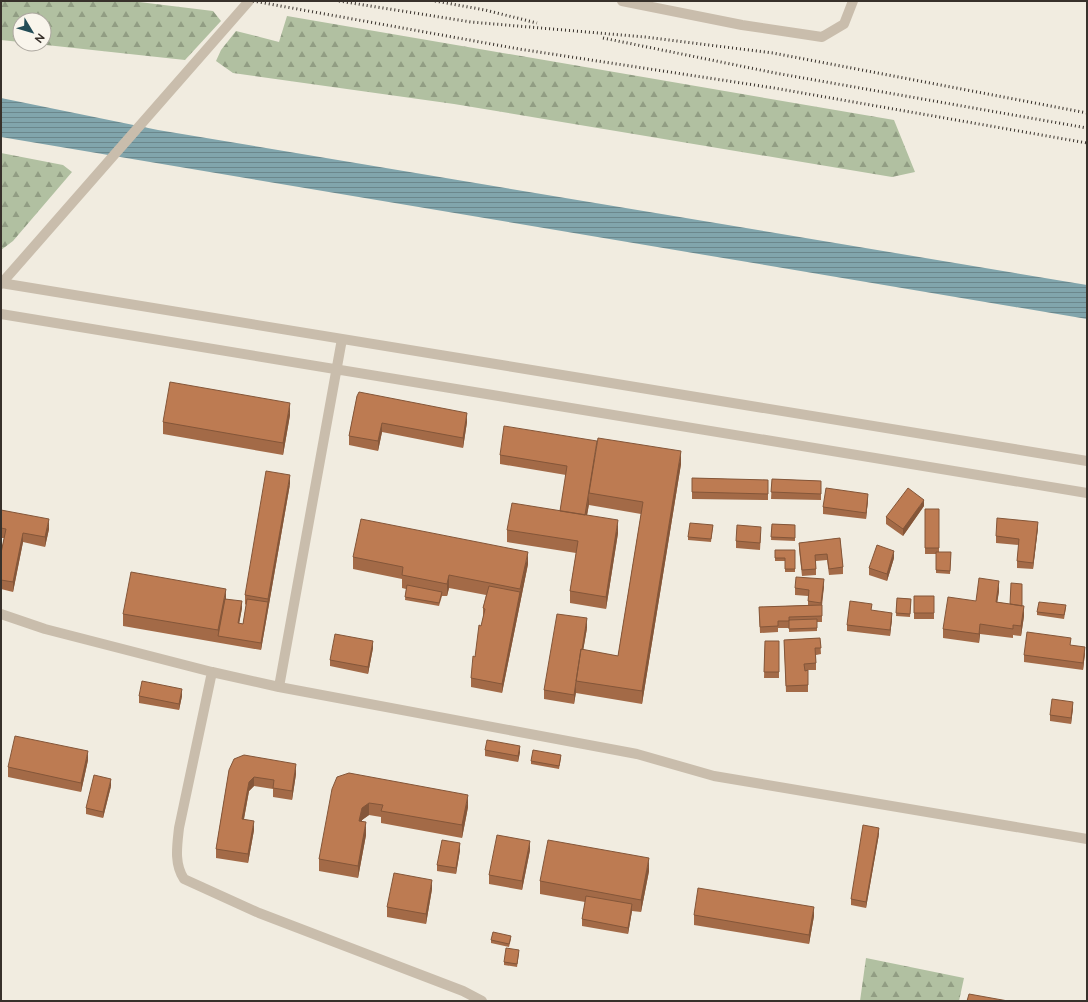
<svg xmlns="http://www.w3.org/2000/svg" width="1088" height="1002" viewBox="0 0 1088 1002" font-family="Raleway,sans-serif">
  <defs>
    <pattern id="forest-firs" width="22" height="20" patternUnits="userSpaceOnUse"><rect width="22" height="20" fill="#b1c0a1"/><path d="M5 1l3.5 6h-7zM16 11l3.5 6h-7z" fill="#919d83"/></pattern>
    <pattern id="water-rules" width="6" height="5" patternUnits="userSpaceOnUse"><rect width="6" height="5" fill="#81a5ac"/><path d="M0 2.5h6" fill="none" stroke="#6b878c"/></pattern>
  </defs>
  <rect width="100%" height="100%" fill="#f1ece0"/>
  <path fill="url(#forest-firs)" d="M1 1H131L213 11 221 21 185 60 37 44H44V20H20V42L1 40Z
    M287 16 894 120 915 172 892 177 454 104 233 73 216 61 221 50 236 31 279 42Z
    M1 153 63 165 72 172 13 241 1 250Z
    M866 958 964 978 959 1001H860Z"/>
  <path fill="url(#water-rules)" d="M1 98 158 130 1087 285V319L1 137Z"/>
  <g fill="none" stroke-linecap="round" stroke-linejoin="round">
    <path stroke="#c9bdac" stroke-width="10" d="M622 1 742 25 822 37 844 24 853 1
      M1 283 1087 461
      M1 284 249 1
      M1 314 1087 493
      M1 614 45 629 212 672 279 687 637 754 714 776 1087 839
      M212 672 179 828C177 846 174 864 184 879L259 913 463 991 482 1001
      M279 687 342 339"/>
    <path stroke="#38312b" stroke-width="3" stroke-dasharray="1 3" stroke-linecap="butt" d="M253 1 519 49 774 88 1087 143
      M339 1 471 22 645 37 773 53 1087 113
      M435 1 485 10 537 23
      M603 38 775 73 1087 128"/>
  </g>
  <path fill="#a36a47" d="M357 396 467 422 463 448 382 432 378 451 349 445V436Z
    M290 415 283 455 163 434V422Z
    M500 455 681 464 642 704 576 693V692L574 704 544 699V690L587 628 583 650 618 656 641 514 589 505V504L587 515 618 533 606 609 570 603V591L576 553 507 542V530L560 511 566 475 500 464Z
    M692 478 768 480V500L692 499Z
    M772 479 821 481V500L771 499Z
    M290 484 261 650 123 626V614L226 599 242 608 239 623 243 624 246 605 245 604V595Z
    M868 500 866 519 823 514V507Z
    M924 506 903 536 886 524V517Z
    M925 509H939V552H951L950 574 936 573V554H925Z
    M1 510 49 529 45 547 23 542 13 592 1 589V553L4 538H1Z
    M772 524 795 525V541L771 540Z
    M713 525 711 542 688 540V537Z
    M1038 528 1033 569 1017 568V561L1019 545 996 543V536Z
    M761 533 760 550 736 548V541Z
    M840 538 843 567V574L829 575 827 560 816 561V575L802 576 799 549V543Z
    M775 550H795V572H785V561H775Z
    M353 557 528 564 502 693 471 687V678L483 618V608L486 595 449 588 447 596H442L439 606 405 600 406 589 402 588V579L353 569Z
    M894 558 887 581 869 575V568Z
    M824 586 822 606V622H817V631L789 632V626V628H778V632L760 633 759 607 808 605V596L795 595V588Z
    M999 591 997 602 1022 606 1024 616 1021 636 1013 635V638L980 634 979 643 943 638V629L976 601Z
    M914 596H934V619H914Z
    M897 598 911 599 910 617 896 616Z
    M1066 608 1064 619 1037 615V612Z
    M872 611 892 619 890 636 847 631V625Z
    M820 638 821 654 816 655V670H805H808V692H786L784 640Z
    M765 641H779V678H764Z
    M373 648 368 674 330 666V660Z
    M1085 653 1083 670 1024 662V655Z
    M139 696H182L179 710 139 703Z
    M1073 708 1071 724 1050 721V715Z
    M485 750 520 752 518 762 485 756Z
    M561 758 559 769 531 764V761Z
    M88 760 81 792 8 777V767Z
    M229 770 296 774 292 800 273 797V789L254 786 249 791 244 819 254 830 248 863 216 858V849Z
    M349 773 468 807 462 838 381 823V817L369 815 362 820V821L366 835 358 878 319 871V859Z
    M111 786 103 818 86 814V808Z
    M879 834 866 908 851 905V899Z
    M460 850 456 874 437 871V865Z
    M530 850 522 890 489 884V875Z
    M649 871 641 912 632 911 628 934 582 926V919L585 902 540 894V881Z
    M432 889 426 924 387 917V907Z
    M694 915 814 916 809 944 694 925Z
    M511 939 509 947 491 943V940Z
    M519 953 517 967 504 965V962Z"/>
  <path fill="#845639" d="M290 403V415L283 455V443Z
    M467 413V422L463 448V438Z
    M382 423V432L378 451V441Z
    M681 451V464L642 704V691Z
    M290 475V484L261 650V643L268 599Z
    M868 494V500L866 519V513Z
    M589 495V504L585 527V518Z
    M924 500V506L903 536V529Z
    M49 519V529L45 547V537Z
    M618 520V533L606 609V597Z
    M1038 522V528L1033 569V563Z
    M23 533V542L13 592V582Z
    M894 551V558L887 581V574Z
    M528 552V564L502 693V684Z
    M449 575V588L447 596V584Z
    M824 579V586L821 609V603Z
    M999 581V591L996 611V602Z
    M226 589V601L218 636V630Z
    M242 601V608L238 630V623Z
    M1024 606V616L1021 636V626Z
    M892 613V619L890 636V630Z
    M587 618V628L578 681H576Z
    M980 624V634L979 643V634Z
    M373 641V648L368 674V667Z
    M1085 647V653L1083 670V663Z
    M576 683V692L574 704V695Z
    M182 689V696L179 710V704Z
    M1073 702V708L1071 724V718Z
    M520 746V752L518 762V756Z
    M88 751V760L81 792V783Z
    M296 764V774L292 800V791Z
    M254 777V786L249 791 242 829V819L249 782Z
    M111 779V786L103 818V812Z
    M468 795V807L462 838V825Z
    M369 803V815L362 820 359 833V821L362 808Z
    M254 821V830L248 863V854Z
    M366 822V835L358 878V866Z
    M879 828V834L866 908V902Z
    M530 841V850L522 890V881Z
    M460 843V850L456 874V868Z
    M649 858V871L641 912V900Z
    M432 880V889L426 924V914Z
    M632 904V911L628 934V928Z
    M814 907V916L809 944V935Z"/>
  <path fill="#bd7b52" stroke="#845639" d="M170 382 290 403 283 443 163 422Z
    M359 392 467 413 463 438 382 423 378 441 349 436 357 396Z
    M504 426 597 441 585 515 560 511 567 466 500 455Z
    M598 438 681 451 642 691 576 681 581 649 618 656 643 502 589 493Z
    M266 471 290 475 268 599 245 595Z
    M692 478 768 480V494L692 492Z
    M772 479 821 481V494L771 492Z
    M826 488 868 494 866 513 823 507Z
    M908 488 924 500 903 529 886 517Z
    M512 503 618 520 606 597 570 591 578 541 507 530Z
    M925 509H939V548H925Z
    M1 510 49 519 45 537 23 533 13 582 1 580V553L6 529 1 528Z
    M997 518 1038 522 1033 563 1017 561 1019 539 996 536Z
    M361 519 528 552 520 589 449 575 447 584 402 575 403 567 353 557Z
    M690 523 713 525 711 539 688 537Z
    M772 524 795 525V538L771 537Z
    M737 525 761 527 760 543 736 541Z
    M840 538 843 567 829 569 827 554 815 555 816 569 802 570 799 543Z
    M877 545 894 551 887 574 869 568Z
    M775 550H795V569H785V558H775Z
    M936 552H951L950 571 936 570Z
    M131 572 226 589 218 630 123 614Z
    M796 577 824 579 821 603 808 601 809 590 795 588Z
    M979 578 999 581 996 602 1024 606 1021 626 1013 625V629L980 624 979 634 943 629 948 597 976 601Z
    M1011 583 1022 584V606L1010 604Z
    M407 585 442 592 439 603 405 597Z
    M489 586 520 592 502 684 471 678 473 656 475 657 479 625 481 626 485 609 483 608Z
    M914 596H934V613H914Z
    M897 598 911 599 910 614 896 613Z
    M225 599 242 601 238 623 243 624 247 599 268 602 261 643 218 636Z
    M850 601 872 604 871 610 892 613 890 630 847 625Z
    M1039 602 1066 605 1064 615 1037 612Z
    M822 605V616L789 617V621H778V626L760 627 759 607Z
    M557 614 587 618 582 650 581 649 574 695 544 690Z
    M817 619V628L789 629V620Z
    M1027 632 1071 638 1070 645 1085 647 1083 663 1024 655Z
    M335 634 373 641 368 667 330 660Z
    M820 638 821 648H815L816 663 804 664 805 671 808 670V685L786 686 784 640Z
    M765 641H779V672H764Z
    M142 681 182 689 179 704 139 696Z
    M1052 699 1073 702 1071 718 1050 715Z
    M15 736 88 751 81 783 8 767Z
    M487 740 520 746 518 756 485 750Z
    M533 750 561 755 559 766 531 761Z
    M244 755 296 764 292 791 273 788 274 780 254 777 249 782 242 819 254 821 248 854 216 849 229 770 234 759Z
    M349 773 468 795 462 825 381 811 383 805 369 803 362 808 359 821 366 822 358 866 319 859 332 789 337 777Z
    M94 775 111 779 103 812 86 808Z
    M863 825 879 828 866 902 851 899Z
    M497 835 530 841 522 881 489 875Z
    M442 840 460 843 456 868 437 865Z
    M548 840 649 858 641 900 540 881Z
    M394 873 432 880 426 914 387 907Z
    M698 888 814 907 809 935 694 915Z
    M586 896 632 904 628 928 582 919Z
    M493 932 511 936 509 944 491 940Z
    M506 948 519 950 517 964 504 962Z
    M969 994 1008 1001H967Z"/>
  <rect width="1088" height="1002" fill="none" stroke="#38312b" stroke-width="4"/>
  <g transform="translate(32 32) rotate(128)"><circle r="19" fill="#f9f5ec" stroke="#aca79f"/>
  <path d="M0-3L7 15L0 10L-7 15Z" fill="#234c56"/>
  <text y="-6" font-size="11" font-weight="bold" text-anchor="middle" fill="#38312b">N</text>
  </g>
</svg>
